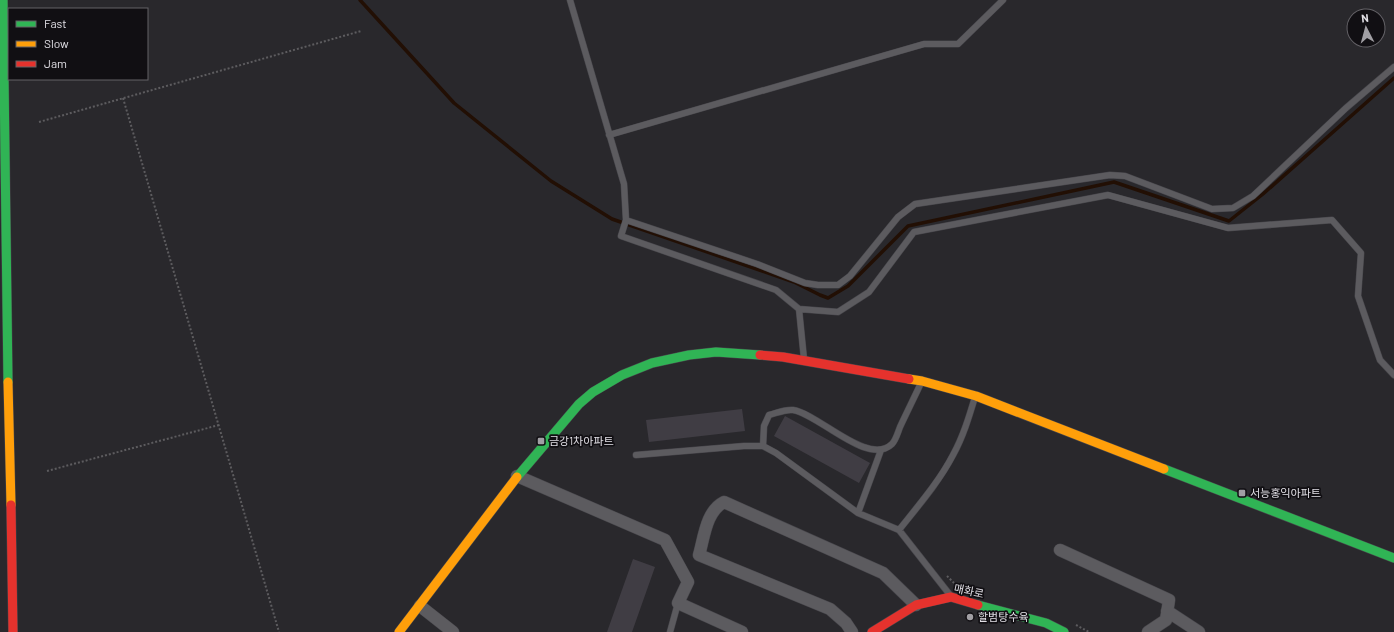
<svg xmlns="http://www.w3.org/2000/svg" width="1394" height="632" viewBox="0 0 1394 632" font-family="Barlow,'Noto Sans KR',sans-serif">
  <rect width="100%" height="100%" fill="#29282c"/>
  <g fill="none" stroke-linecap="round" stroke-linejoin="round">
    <path stroke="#220f04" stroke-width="3.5" d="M360 0 454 103 551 181 612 219 794 282 820 295 828 298 848 286 908 226 1114 182 1229 221 1263 194 1394 78"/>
  </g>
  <path fill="#403d44" d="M742 409 745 431 649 442 646 420Z
    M785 416 870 463 859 483 774 436Z
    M633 559 655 567 632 632H607Z"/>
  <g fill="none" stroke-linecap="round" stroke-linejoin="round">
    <g stroke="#47464b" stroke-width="7">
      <path id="lane" d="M570 0 624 184 626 220 621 236 776 290 799 309 838 312 869 292 914 232 1108 195 1228 228 1332 220 1361 253 1358 296 1380 360 1394 375
        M609 135 924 44H958L1003 0
        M626 220 757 264 805 283 818 285H838L850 276 898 217 915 204 1110 175 1125 176 1212 209 1233 208 1253 196 1346 108 1394 67
        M799 309 804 359
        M763 446 764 426 769 415C777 413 785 409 793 410 819 414 868 467 892 444 896 440 898 432 900 427 907 412 914 398 921 383
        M636 455 744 446H763L776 453 858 513 899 530 950 595
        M858 513 881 450
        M899 530C918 506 939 482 953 455 963 437 969 417 975 397
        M670 632 678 603"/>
    </g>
    <g stroke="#47464b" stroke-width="13">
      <path id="street" d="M517 476 665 540 688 582 678 603 742 632
        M1060 550 1169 600 1166 620 1148 632
        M420 606 453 632
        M1167 611 1199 632
        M852 632 846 623 830 609 699 555C704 538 706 511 724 502L883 573 916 605"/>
    </g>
    <g stroke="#47464b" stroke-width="10">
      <path id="fast" d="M3 0 8 382
        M1164 469 1394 558
        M517 477 579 404 593 392 622 375 652 363 689 355 716 352 760 355
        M978 605 1046 623 1064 632"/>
    </g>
    <g stroke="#47464b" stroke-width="10">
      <path id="slow" d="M909 379 922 381 976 396 1164 469
        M8 382 11 505
        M399 632 517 477"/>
    </g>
    <g stroke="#47464b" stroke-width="10">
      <path id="jam" d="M760 355 783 357 909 379
        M11 505 13 632
        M872 632 916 605 951 597 978 605"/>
    </g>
    <path stroke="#5d5c5f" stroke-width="2" stroke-dasharray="2 2" stroke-linecap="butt" d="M123 98 279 632
      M39 122 361 31
      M47 471 219 425
      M947 576 955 584
      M1076 625 1089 632"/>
    <use href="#lane" stroke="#5c5b5f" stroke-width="6"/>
    <use href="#street" stroke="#5c5b5f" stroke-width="12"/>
    <use href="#fast" stroke="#30b455" stroke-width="9"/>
    <use href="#slow" stroke="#ff9f0a" stroke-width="9"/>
    <use href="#jam" stroke="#e5322d" stroke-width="9"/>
  </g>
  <g fill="#a19fa4" stroke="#110f13" stroke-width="1.5">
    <rect x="537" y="437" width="8" height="8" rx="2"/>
    <rect x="1238" y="489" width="8" height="8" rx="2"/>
    <circle cx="970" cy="617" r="4"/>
  </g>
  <g text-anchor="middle" stroke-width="3.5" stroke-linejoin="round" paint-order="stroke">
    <g font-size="11" fill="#e1dfe5" stroke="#110f13" text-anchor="start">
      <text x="549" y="445">금강1차아파트</text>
      <text x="1250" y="497">서능홍익아파트</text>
      <text x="978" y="621">할범탕수육</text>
    </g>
    <g font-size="11" fill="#e1dfe5" stroke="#110f13">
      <text transform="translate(969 591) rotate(12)" y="4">매화로</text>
    </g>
  </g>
  <rect x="8" y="8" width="140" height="72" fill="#110f13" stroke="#646267"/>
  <rect x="16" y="21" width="20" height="6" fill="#30b455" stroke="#646267"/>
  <text x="44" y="28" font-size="12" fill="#e1dfe5">Fast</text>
  <rect x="16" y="41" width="20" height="6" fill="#ff9f0a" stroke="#646267"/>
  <text x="44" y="48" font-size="12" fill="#e1dfe5">Slow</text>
  <rect x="16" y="61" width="20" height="6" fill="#e5322d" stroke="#646267"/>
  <text x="44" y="68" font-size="12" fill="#e1dfe5">Jam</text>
  <g transform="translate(1366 28) rotate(354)"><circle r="19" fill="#110f13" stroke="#646267"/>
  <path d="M0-3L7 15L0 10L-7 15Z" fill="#a19fa4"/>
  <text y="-6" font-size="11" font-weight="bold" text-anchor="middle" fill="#e1dfe5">N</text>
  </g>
</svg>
